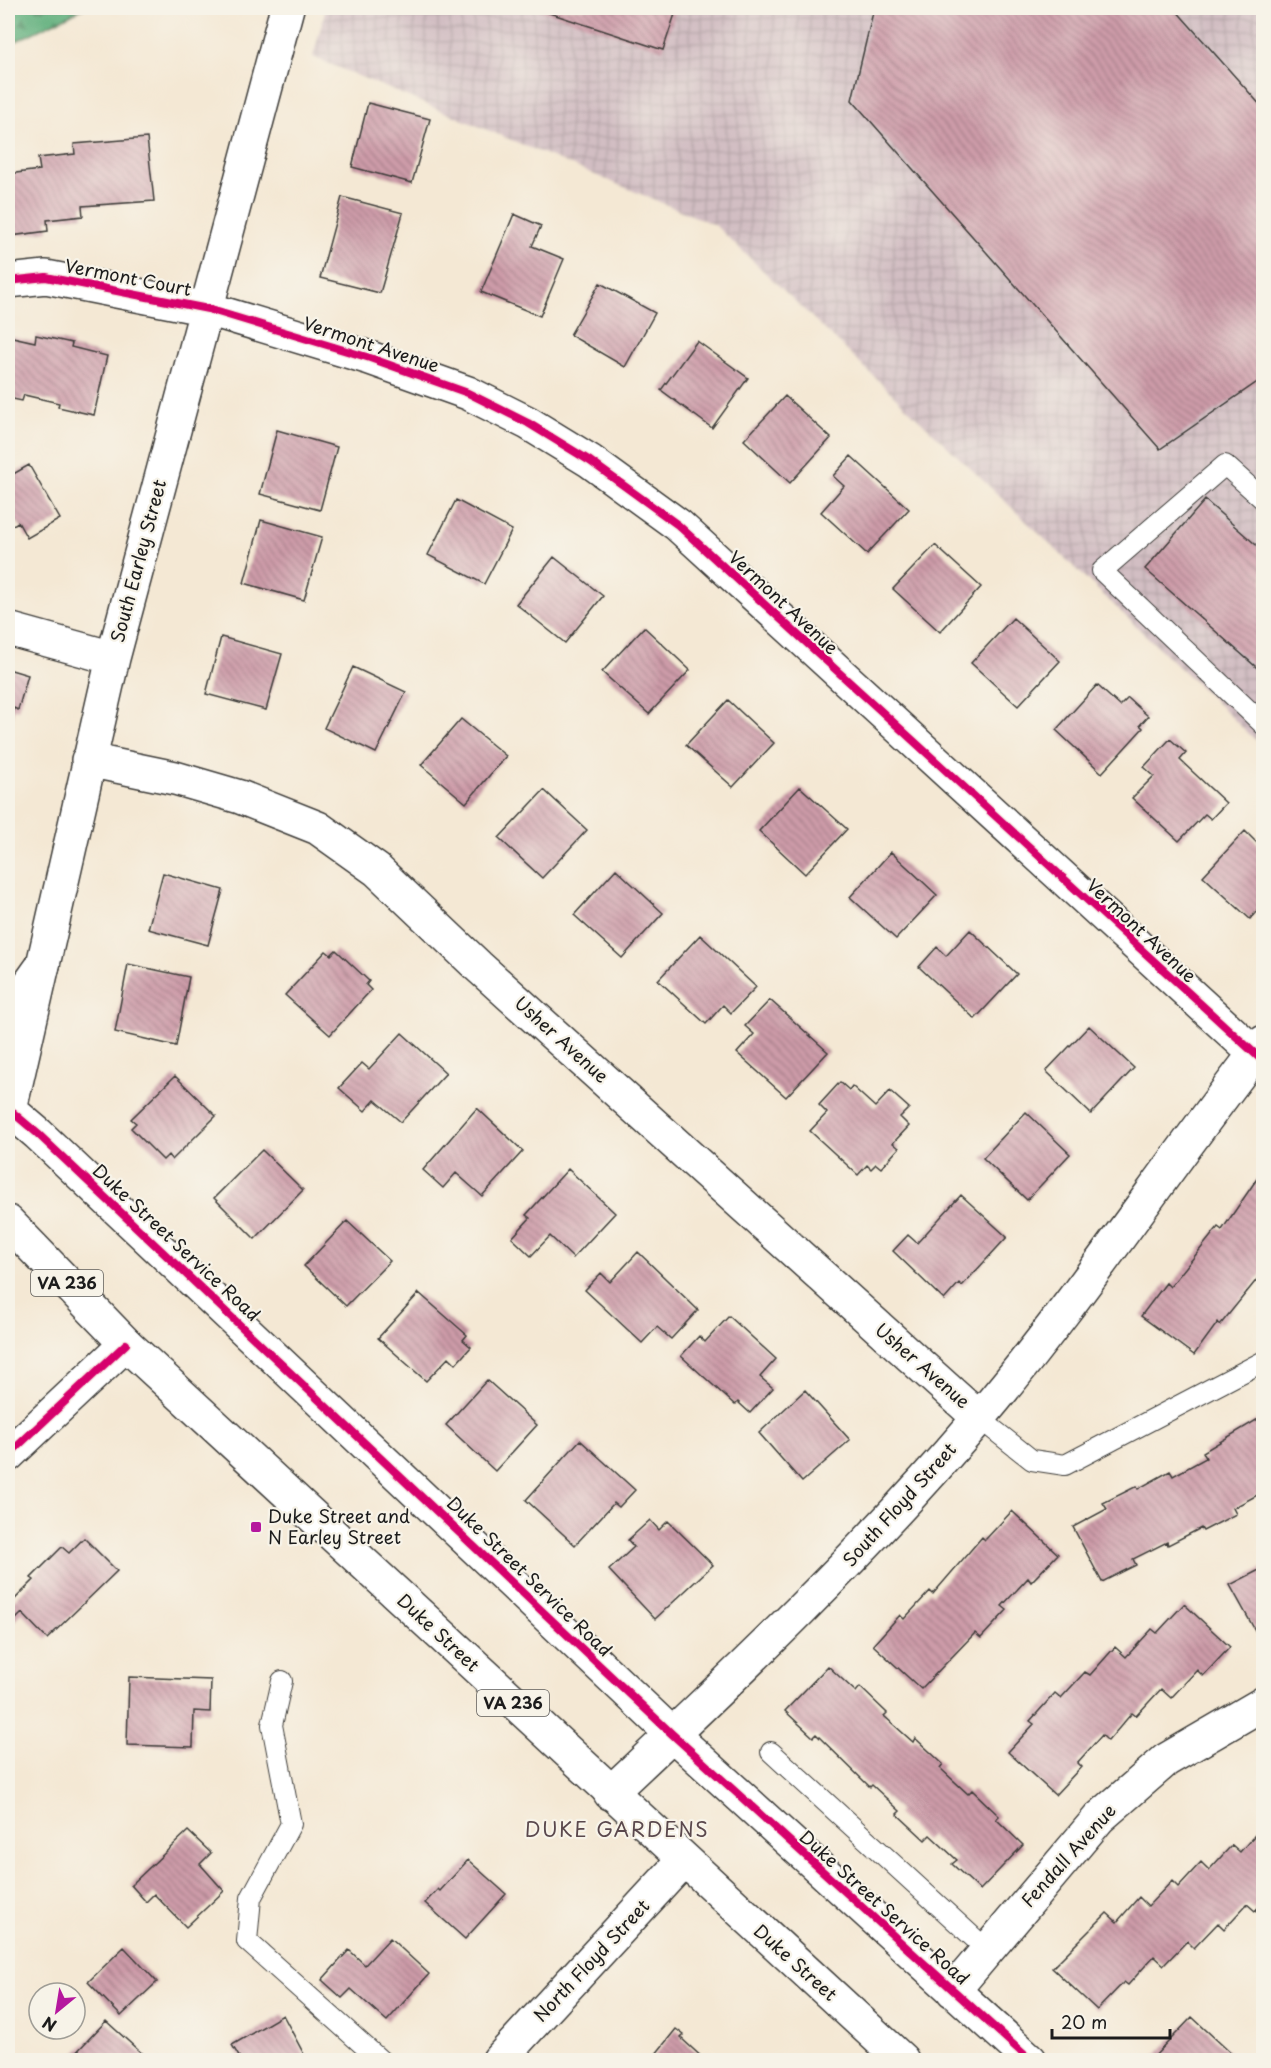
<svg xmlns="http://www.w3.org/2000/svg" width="1271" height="2068" viewBox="0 0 1271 2068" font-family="'Playpen Sans',sans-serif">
  <defs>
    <pattern id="industrial-grid" width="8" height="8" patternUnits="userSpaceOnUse" patternTransform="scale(1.5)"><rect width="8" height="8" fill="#d2bec3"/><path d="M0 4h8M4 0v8" fill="none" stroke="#b4a3a7"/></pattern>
    <pattern id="forest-firs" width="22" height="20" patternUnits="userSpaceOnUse" patternTransform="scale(1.5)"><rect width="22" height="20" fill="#5eaf7b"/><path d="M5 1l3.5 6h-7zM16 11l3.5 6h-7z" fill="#4d8e64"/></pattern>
    <pattern id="building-back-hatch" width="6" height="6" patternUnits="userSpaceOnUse" patternTransform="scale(1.5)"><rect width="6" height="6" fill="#cd9ba9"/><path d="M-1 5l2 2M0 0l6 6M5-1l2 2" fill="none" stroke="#a67e89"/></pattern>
  </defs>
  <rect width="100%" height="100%" fill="#f7f3e8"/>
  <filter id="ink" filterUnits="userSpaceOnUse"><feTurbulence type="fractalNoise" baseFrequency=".0167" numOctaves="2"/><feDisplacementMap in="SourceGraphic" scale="12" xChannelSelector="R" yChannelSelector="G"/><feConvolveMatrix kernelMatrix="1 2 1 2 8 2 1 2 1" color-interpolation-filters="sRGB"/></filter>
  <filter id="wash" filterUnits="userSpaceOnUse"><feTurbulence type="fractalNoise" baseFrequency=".008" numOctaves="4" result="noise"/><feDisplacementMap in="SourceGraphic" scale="24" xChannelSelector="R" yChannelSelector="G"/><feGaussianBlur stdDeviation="1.35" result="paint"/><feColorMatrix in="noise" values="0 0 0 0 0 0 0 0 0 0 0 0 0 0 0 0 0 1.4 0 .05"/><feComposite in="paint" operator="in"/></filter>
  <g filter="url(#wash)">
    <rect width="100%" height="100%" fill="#f4e8d4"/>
    <path fill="url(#industrial-grid)" d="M326 8H1263V747L715 225 313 57Z"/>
    <path fill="url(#forest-firs)" stroke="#3d664c" stroke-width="1.5" d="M8 8H84L8 45Z"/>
    <g id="blocks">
      <path fill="url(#building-back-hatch)" d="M534 8H677L663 50Z
        M874 8H1174L1263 108V378L1160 449 852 100Z
        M368 103 430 119 412 183 352 167Z
        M147 138 154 201 82 206 83 216 47 220 48 231 11 236 12 245H8V174L40 170 38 158 75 154 74 144Z
        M342 197 403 213 380 293 320 278Z
        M514 214 541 226 532 246 564 259 540 316 481 292Z
        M600 283 655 313 625 367 570 335Z
        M36 335 72 343 71 347 107 356 94 415 58 407 59 403 24 395 22 401 8 398V336L35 342Z
        M697 341 748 378 712 428 661 390Z
        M785 396 831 438 790 483 744 440Z
        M277 430 337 447 320 510 260 494Z
        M851 456 909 509 867 554 821 512 844 486 833 476Z
        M29 465 60 519 27 538 18 522 8 528V477Z
        M456 500 512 530 484 584 428 555Z
        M1205 500 1263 551V673L1145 569Z
        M261 520 322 537 304 600 244 583Z
        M935 545 981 587 940 632 893 589Z
        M554 557 603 596 565 643 516 604Z
        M1013 618 1060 661 1018 706 971 663Z
        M644 627 690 670 649 714 602 672Z
        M221 637 282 654 266 710 206 694Z
        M353 667 406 692 376 753 324 728Z
        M8 669 28 675 18 710 14 708 8 729Z
        M1097 685 1120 706 1128 698 1148 716 1140 725 1143 728 1102 773 1056 730Z
        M728 700 774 743 733 787 686 745Z
        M461 719 506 756 466 803 421 765Z
        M1170 739 1186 753 1180 760 1226 803 1211 819 1205 814 1179 841 1132 798 1154 776 1144 767Z
        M800 787 847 829 805 874 759 831Z
        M544 790 587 830 542 878 499 838Z
        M1245 831 1263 849V904L1250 919 1203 876Z
        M891 852 937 895 896 939 850 897Z
        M616 869 663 913 622 958 574 915Z
        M163 873 223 890 208 945 148 929Z
        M970 930 1017 974 975 1019 919 967 937 947 946 956Z
        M700 935 756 987 731 1013 723 1005 706 1024 658 980Z
        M336 950 369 981 366 985 371 990 330 1035 285 995 326 951 331 955Z
        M128 964 189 977 176 1046 115 1032Z
        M770 1000 828 1052 786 1097 737 1053 754 1034 745 1026Z
        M1089 1026 1134 1068 1091 1114 1046 1071Z
        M402 1033 446 1073 401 1122 375 1100 365 1111 339 1088 362 1063 369 1069Z
        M175 1076 216 1116 172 1160 168 1155 163 1160 131 1128 136 1123 131 1119Z
        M840 1082 849 1090 852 1086 875 1107 890 1091 909 1108 900 1117 909 1126 893 1143 899 1148 881 1168 876 1164 871 1169 867 1165 858 1175 810 1131 827 1113 819 1105Z
        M477 1108 523 1151 482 1196 456 1173 443 1188 423 1170Z
        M1026 1112 1070 1154 1027 1200 983 1158Z
        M262 1150 303 1190 255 1239 214 1198Z
        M568 1169 615 1213 573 1258 550 1236 531 1256 512 1238 530 1218 526 1215Z
        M1263 1170V1272L1220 1325 1218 1322 1194 1355 1141 1316 1166 1283 1170 1287 1218 1227 1222 1230Z
        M961 1195 1007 1237 962 1286 959 1283 944 1300 893 1251 908 1235 917 1243Z
        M347 1221 390 1261 346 1306 304 1266Z
        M638 1252 698 1310 671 1339 657 1327 642 1343 585 1290 601 1273 610 1282Z
        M419 1293 467 1335 463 1340 471 1347 456 1364 449 1357 426 1381 378 1338Z
        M729 1316 776 1359 760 1377 773 1388 750 1413 738 1402 735 1405 681 1356 699 1336 705 1342Z
        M487 1380 537 1425 495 1471 446 1425Z
        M805 1390 850 1440 802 1482 759 1433Z
        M1263 1416V1492L1233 1508 1236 1514 1203 1531 1201 1528 1168 1545 1167 1542 1133 1559 1136 1565 1102 1582 1073 1527 1107 1509 1103 1503 1137 1486 1138 1489 1170 1471 1173 1476 1206 1458 1203 1452Z
        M580 1440 635 1490 619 1507 614 1503 575 1545 526 1500Z
        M1012 1511 1058 1554 1031 1582 1028 1578 1002 1606 1007 1610 981 1638 975 1633 921 1689 873 1645 900 1615 904 1619 930 1591 933 1594 982 1537 985 1540Z
        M650 1520 659 1530 668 1521 713 1565 655 1619 609 1570 634 1547 628 1540Z
        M84 1538 117 1571 47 1639 22 1613 10 1625 8 1622V1601L10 1599 12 1602 34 1580 31 1578 62 1547 69 1553Z
        M1263 1568V1640L1261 1641 1230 1585Z
        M1184 1604 1230 1647 1203 1676 1197 1670 1171 1698 1161 1689 1136 1716 1132 1713 1108 1741 1102 1735 1077 1763 1081 1767 1055 1795 1008 1752 1034 1724 1030 1721 1055 1693 1061 1698 1085 1672 1090 1675 1115 1647 1126 1657 1152 1629 1157 1633Z
        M828 1666 856 1692 860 1687 887 1713 884 1716 913 1742 915 1738 943 1764 940 1768 968 1794 972 1790 999 1816 996 1819 1023 1845 980 1890 952 1864 957 1860 930 1835 925 1840 897 1814 900 1811 872 1785 870 1787 816 1734 813 1737 785 1711Z
        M129 1677 211 1680 210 1712 194 1711 193 1747 127 1745Z
        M1262 1827 1263 1902 1255 1911 1247 1904 1224 1929 1218 1923 1194 1948 1187 1941 1164 1965 1154 1956 1128 1985 1124 1982 1097 2010 1052 1968 1107 1913 1117 1922 1139 1897 1148 1906 1172 1881 1178 1887 1201 1862 1209 1870 1232 1845 1240 1852Z
        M188 1831 211 1853 200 1864 224 1891 186 1927 154 1894 146 1902 131 1885Z
        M468 1860 506 1894 465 1939 425 1903 438 1889 440 1891Z
        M390 1938 429 1974 387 2021 351 1989 342 1998 322 1980 349 1950 365 1965Z
        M124 1947 157 1982 121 2016 88 1982Z
        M283 2015 307 2060H241L232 2045Z
        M1192 2017 1235 2057 1233 2060H1151Z
        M106 2021 149 2060H69Z
        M676 2029 684 2035 681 2038 705 2060H651Z"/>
    </g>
  </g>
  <g filter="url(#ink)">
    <use href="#blocks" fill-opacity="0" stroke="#3c3b38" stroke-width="1.5"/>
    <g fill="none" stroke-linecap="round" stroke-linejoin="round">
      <g stroke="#3c3b38" stroke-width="22">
        <path id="service" d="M1264 500 1225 465 1102 571 1264 725
          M979 1418 1032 1460 1065 1465 1264 1361
          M282 1681 272 1725 291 1824 251 1898 247 1941 380 2060
          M771 1752 986 1949"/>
      </g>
      <g stroke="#3c3b38" stroke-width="36">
        <path id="minor" d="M8 281 46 277 208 309 370 358 468 393 528 423 590 461 678 525 1264 1062
          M8 629 113 658
          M88 760 175 778 240 797 318 828 377 870 478 966 979 1418
          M11 1111 38 1134 672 1734 1030 2060
          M8 1118 113 658 287 8
          M8 1455 126 1344
          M610 1793C738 1673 865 1552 979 1418 1081 1298 1167 1166 1264 1042
          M953 1991 1099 1818 1166 1760 1264 1703
          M499 2060 683 1861"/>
      </g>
      <g stroke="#3c3b38" stroke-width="36">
        <path id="primary" d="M8 1014 43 965
          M8 1222 126 1344 902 2060"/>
      </g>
      <use href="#service" stroke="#fff" stroke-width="20"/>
      <use href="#minor" stroke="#fff" stroke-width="33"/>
      <use href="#primary" stroke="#fff" stroke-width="33"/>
      <g stroke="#f7f3e8" stroke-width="11">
        <path id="cycleway" d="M8 281 46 277 208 309 370 358 468 393 528 423 590 461 678 525 1264 1062
          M11 1111 38 1134 672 1734 1030 2060
          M8 1455 126 1344"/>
      </g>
      <use href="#cycleway" stroke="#d6006c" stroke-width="8"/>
    </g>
  </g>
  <rect fill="#b5179e" stroke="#f7f3e8" stroke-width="2" x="250" y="1521" width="12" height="12" rx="3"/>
  <g text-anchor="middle" stroke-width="4.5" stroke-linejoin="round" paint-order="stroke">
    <g fill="#f7f3e8" stroke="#5e5c59" stroke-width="1.5">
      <rect x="31" y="1270" width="72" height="26" rx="4.5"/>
      <rect x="477" y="1690" width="72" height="26" rx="4.5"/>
    </g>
    <g font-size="16" font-weight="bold" fill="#1c1c1c">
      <text x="67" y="1289">VA 236</text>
      <text x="513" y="1709">VA 236</text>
    </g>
    <g font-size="18" fill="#1c1c1c" stroke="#f7f3e8">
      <text transform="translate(128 278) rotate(11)" y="6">Vermont Court</text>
      <text transform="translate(371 345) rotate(18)" y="6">Vermont Avenue</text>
      <text transform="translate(139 561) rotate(-75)" y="6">South Earley Street</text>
      <text transform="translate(783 603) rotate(43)" y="6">Vermont Avenue</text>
      <text transform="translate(1141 931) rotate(43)" y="6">Vermont Avenue</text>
      <text transform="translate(561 1040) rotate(42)" y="6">Usher Avenue</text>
      <text transform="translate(176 1243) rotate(43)" y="6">Duke Street Service Road</text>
      <text transform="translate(922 1366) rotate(41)" y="6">Usher Avenue</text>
      <text transform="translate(900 1505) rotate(-48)" y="6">South Floyd Street</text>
      <text transform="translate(529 1577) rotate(44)" y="6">Duke Street Service Road</text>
      <text transform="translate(438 1633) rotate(43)" y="6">Duke Street</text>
      <text transform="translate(1069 1856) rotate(-48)" y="6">Fendall Avenue</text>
      <text transform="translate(884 1908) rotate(42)" y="6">Duke Street Service Road</text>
      <text transform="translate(592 1961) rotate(-47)" y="6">North Floyd Street</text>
      <text transform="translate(795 1963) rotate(42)" y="6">Duke Street</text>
    </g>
    <g font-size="18" fill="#1c1c1c" stroke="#f7f3e8" text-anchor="start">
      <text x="268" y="1523">Duke Street and<tspan x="268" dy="21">N Earley Street</tspan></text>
    </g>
    <g font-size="20" letter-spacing="1.5" fill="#5a484d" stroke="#f7f3e8">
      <text x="617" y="1837">DUKE GARDENS</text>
    </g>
  </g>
  <rect width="1271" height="2068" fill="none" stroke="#f7f3e8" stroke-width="30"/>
  <g transform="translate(57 2011) rotate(210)"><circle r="28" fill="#f7f3e8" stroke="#9f9d96" stroke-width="1.5"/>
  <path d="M0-4.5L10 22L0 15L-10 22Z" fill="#b5179e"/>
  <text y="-9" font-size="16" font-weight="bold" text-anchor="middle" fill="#1c1c1c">N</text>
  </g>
  <path d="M1052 2029v9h118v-9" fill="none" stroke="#1c1c1c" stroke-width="3"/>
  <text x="1061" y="2029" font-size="18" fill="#1c1c1c" stroke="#f7f3e8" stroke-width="4.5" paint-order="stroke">20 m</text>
</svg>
